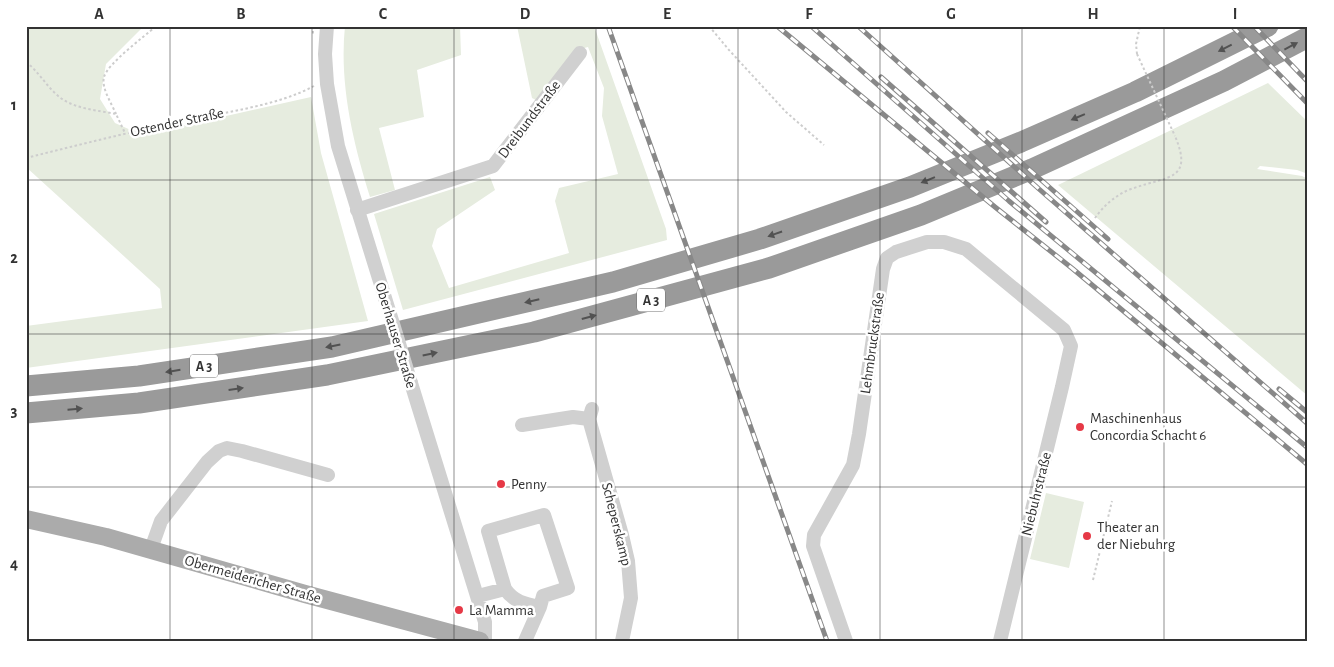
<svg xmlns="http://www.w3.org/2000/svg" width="1334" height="667" viewBox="0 0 1334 667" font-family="'Alegreya Sans',sans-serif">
  <rect width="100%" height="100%" fill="#fff"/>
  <path fill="#e6ecdf" d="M26 26H144L106 64 100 99 115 123 142 135 311 97 321 153 368 321 26 368V326L162 308 160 289 26 167Z
    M345 26H460L461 55 417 70 424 117 379 128 395 190 370 197C353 142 339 84 345 26Z
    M517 26H594L666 229 667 240 403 310 374 214 490 177 495 190 437 229 432 246 449 288 569 253 555 201 559 188 618 174 602 116 604 88 588 47 577 50 536 100 532 98Z
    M1268 83 1308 122V174L1297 170 1260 166 1257 169 1302 176 1308 179V396L1058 185Z
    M1046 493 1084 502 1069 568 1030 559Z"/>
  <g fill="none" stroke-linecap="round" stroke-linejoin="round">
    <path stroke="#cdcdcd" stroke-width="2" stroke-dasharray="2.5 2.5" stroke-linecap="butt" d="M313 26V34
      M709 26 729 50 786 112 824 145
      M1137 54 1136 44 1140 26
      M26 62C38 71 45 84 56 94 71 109 97 110 116 114L125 133
      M116 114C112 104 101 88 104 77 108 63 144 37 156 26
      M26 158C78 145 130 132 182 121 222 113 280 105 314 86
      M1095 218C1104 205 1118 193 1134 188 1167 176 1194 181 1175 136
      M1093 580 1112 501"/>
    <path stroke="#d0d0d0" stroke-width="14" d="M327 26 325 54 327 84 338 146 390 314
      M357 210 493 166 580 53
      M411 383 485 622V641
      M592 409 589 419 622 535 628 561 631 598 622 641
      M522 425 573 417 589 419
      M151 549 161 521 207 462 219 451 227 448 242 451 328 475
      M505 589 488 531 544 515 568 588 543 596 540 607 525 641
      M478 596 505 589C514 602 525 604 540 607
      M846 641 813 546 814 535 853 465 859 434 883 269 887 258 896 252 927 242H944L966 249 1064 330 1071 346 1062 387 1000 641"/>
    <path stroke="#ababab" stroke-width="18" d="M26 519 106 537 305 594 480 641"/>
    <path stroke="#9a9a9a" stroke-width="21" d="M26 386 139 376 332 347 613 282 760 239 910 187 1021 142 1135 92 1268 26
      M26 413 139 403 327 375 534 332 769 268 921 215 1032 169 1224 81 1308 37"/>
    <g stroke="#888" stroke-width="5">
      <path id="rail" d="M608 26 827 641
        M777 26 995 207 1073 269 1308 465
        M811 26 1009 201 1308 448
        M858 26 1039 189 1308 424
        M1232 26 1308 104
        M1254 26 1308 82
        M881 77 1046 222
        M988 133 1108 239
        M1279 389 1308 413"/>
    </g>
    <use href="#rail" stroke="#fff" stroke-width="3" stroke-dasharray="9" stroke-linecap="butt"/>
    <path stroke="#cdcdcd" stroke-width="2" stroke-dasharray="2.5 2.5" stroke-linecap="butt" d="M1137 54 1175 136"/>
    <path stroke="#d0d0d0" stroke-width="14" d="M390 314 411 383"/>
  </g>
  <defs><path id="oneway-solid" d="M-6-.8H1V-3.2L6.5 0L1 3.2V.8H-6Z" transform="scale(1.25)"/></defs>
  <g fill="#525252">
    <use href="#oneway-solid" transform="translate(1291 46) rotate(-28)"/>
    <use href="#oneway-solid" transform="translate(1225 48) rotate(153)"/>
    <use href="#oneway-solid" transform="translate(1078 117) rotate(157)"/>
    <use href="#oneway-solid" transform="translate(928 180) rotate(158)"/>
    <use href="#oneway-solid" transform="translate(775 234) rotate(161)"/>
    <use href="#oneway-solid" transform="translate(532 301) rotate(167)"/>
    <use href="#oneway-solid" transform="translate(589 317) rotate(-15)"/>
    <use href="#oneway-solid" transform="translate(333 346) rotate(169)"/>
    <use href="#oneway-solid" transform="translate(430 354) rotate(-12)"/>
    <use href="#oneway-solid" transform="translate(173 371) rotate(171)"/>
    <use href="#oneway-solid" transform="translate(236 389) rotate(-8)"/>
    <use href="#oneway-solid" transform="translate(75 409) rotate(-5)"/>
  </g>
  <path fill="none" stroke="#333" stroke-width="1" stroke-opacity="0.55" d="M170 26V641M312 26V641M454 26V641M596 26V641M738 26V641M880 26V641M1022 26V641M1164 26V641M26 180H1308M26 334H1308M26 487H1308"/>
  <g fill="#e63946" stroke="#fff" stroke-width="2">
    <circle cx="1080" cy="427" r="5"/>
    <circle cx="501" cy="484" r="5"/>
    <circle cx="1087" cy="536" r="5"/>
    <circle cx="459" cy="610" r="5"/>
  </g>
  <g text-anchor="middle" stroke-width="5" stroke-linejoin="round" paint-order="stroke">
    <g fill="#fff" stroke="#707070" stroke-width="1">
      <rect x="637" y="288.5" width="28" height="23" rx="4"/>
      <rect x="190" y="354.5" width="28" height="23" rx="4"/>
    </g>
    <g font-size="14" font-weight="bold" fill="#333">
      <text x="651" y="305">A 3</text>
      <text x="204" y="371">A 3</text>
    </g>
    <g font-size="15" fill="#333" stroke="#fff">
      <text transform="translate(529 119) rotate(-53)" y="5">Dreibundstraße</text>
      <text transform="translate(177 122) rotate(-12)" y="5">Ostender Straße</text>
      <text transform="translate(396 335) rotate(73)" y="5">Oberhauser Straße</text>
      <text transform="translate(872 343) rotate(-82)" y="5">Lehmbruckstraße</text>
      <text transform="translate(1036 494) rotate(-76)" y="5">Niebuhrstraße</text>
      <text transform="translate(617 524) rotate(76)" y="5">Scheperskamp</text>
      <text transform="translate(253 579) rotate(16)" y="5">Obermeidericher Straße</text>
    </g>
    <g font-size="15" fill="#333" stroke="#fff" text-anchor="start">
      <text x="1090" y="423">Maschinenhaus<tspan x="1090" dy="17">Concordia Schacht 6</tspan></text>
      <text x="511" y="489">Penny</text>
      <text x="1097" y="532">Theater an<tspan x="1097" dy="17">der Niebuhrg</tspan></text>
      <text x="469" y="615">La Mamma</text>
    </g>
  </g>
  <rect width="1334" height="667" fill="none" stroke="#ffffff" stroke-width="55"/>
  <rect x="28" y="28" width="1278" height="612" fill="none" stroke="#333" stroke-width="2"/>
  <g font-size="16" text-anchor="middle" font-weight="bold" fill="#333">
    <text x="99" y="19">A</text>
    <text x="241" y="19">B</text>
    <text x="383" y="19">C</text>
    <text x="525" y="19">D</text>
    <text x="667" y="19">E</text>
    <text x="809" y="19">F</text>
    <text x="951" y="19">G</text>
    <text x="1093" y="19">H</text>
    <text x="1235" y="19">I</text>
    <text x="14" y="110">1</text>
    <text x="14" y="263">2</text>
    <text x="14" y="416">3</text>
    <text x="14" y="569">4</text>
  </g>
</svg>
